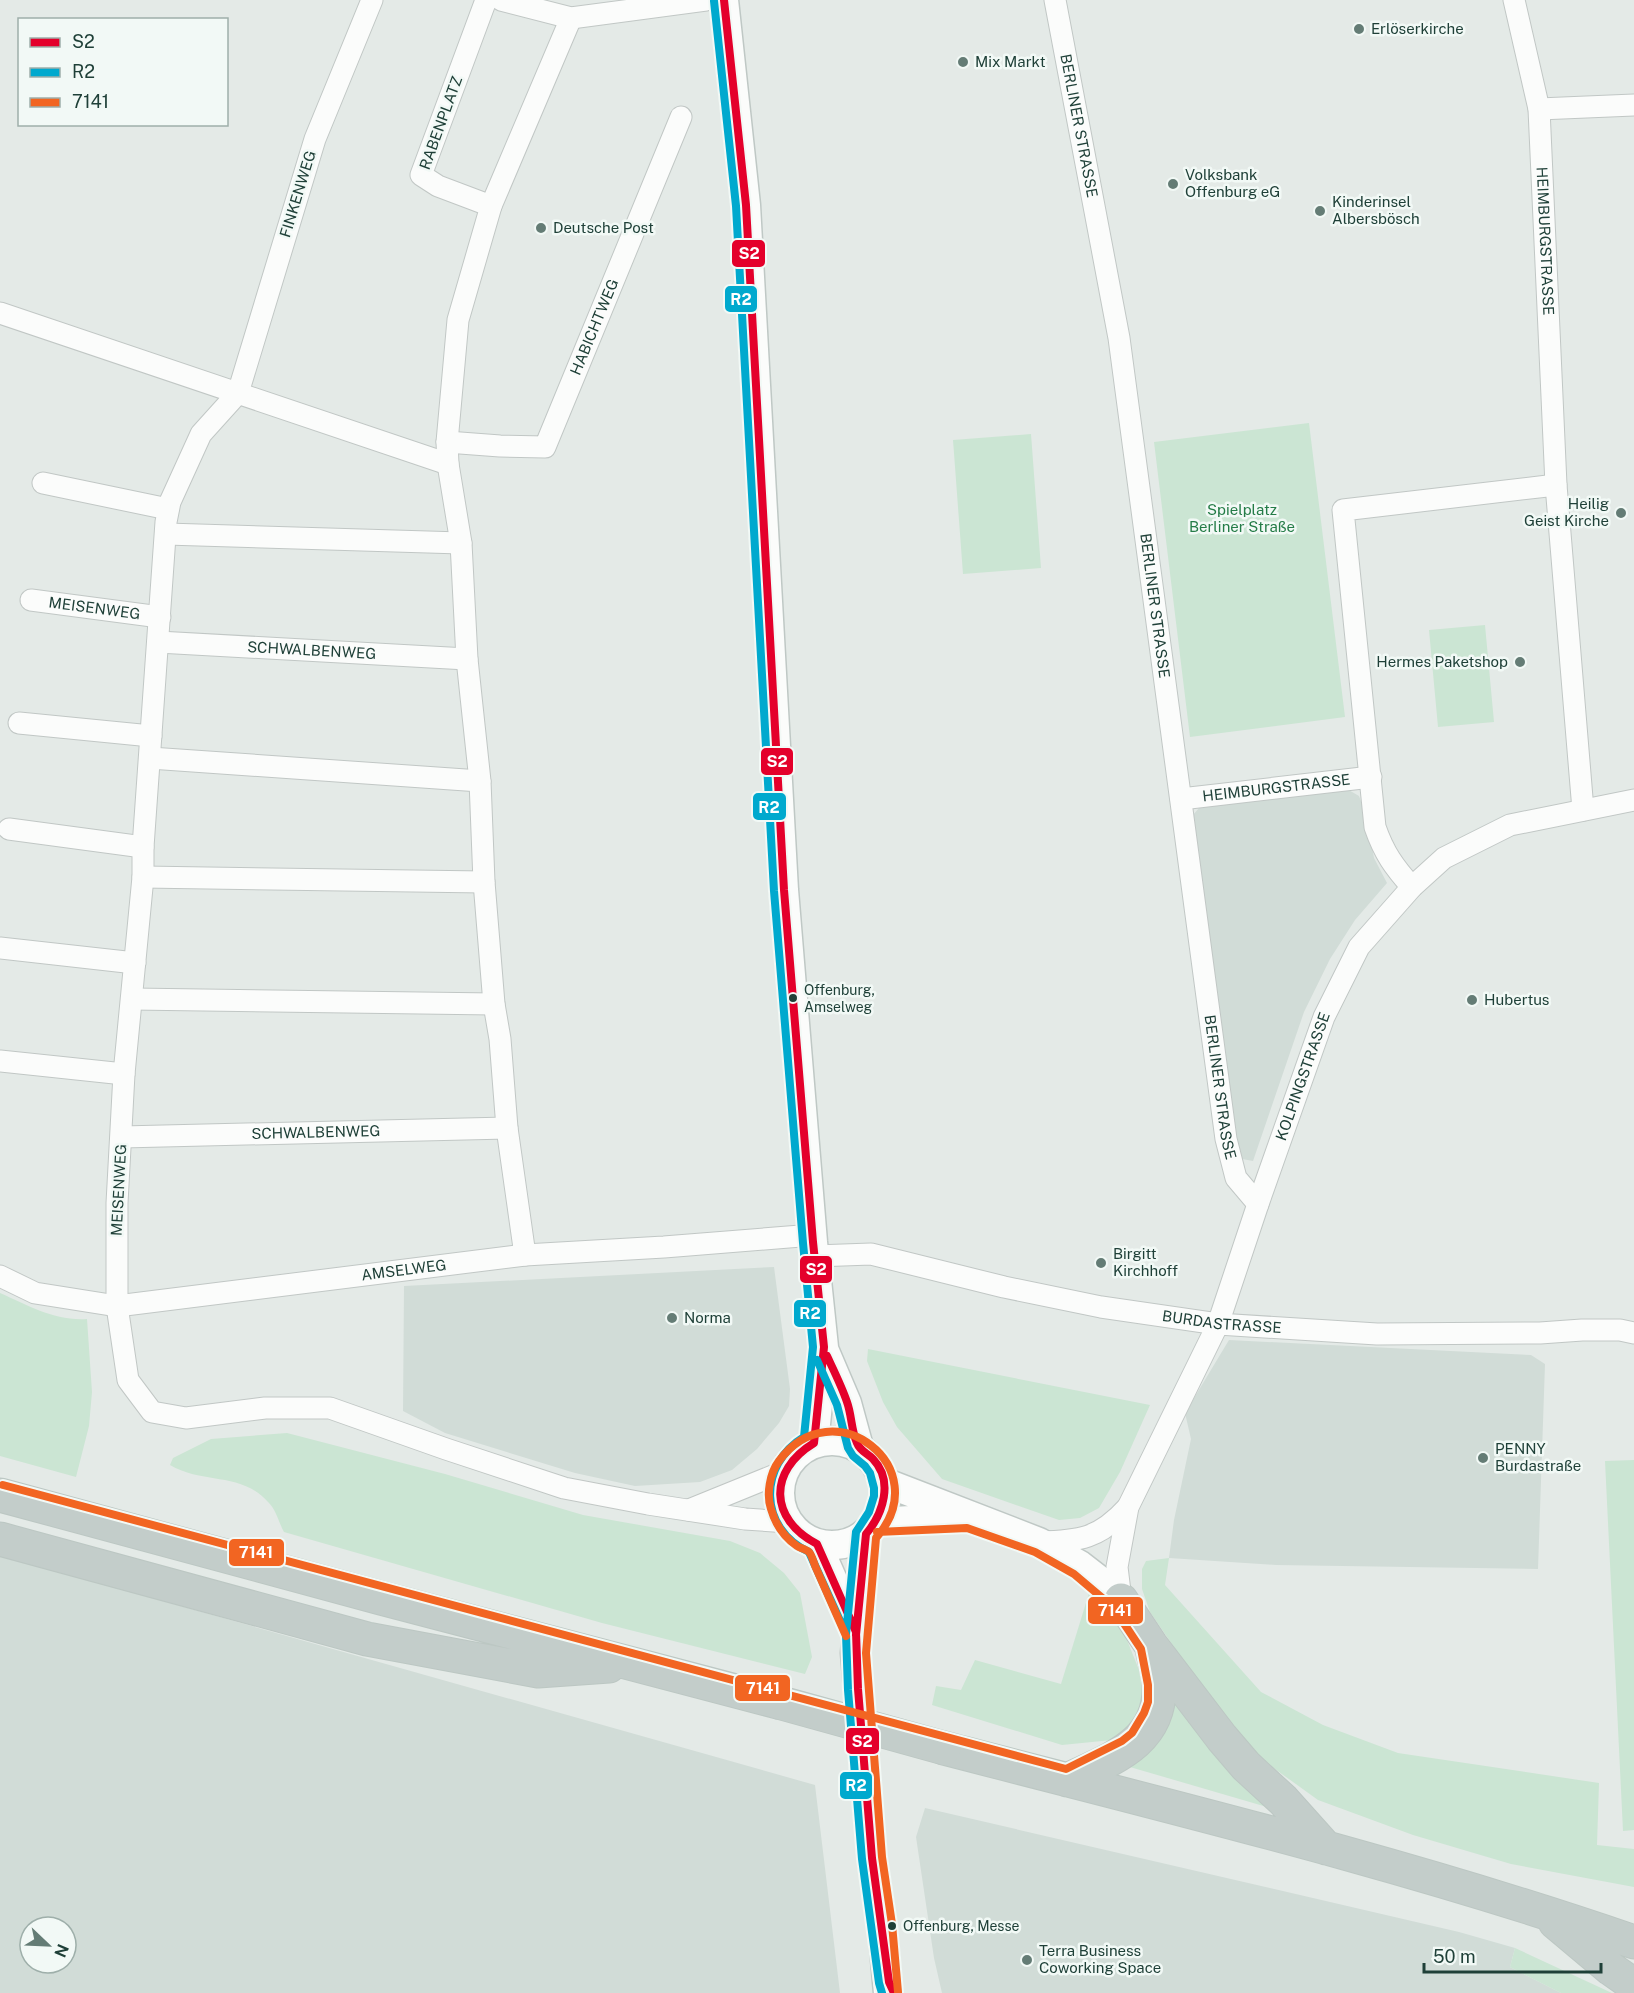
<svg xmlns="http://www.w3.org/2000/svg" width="1634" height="1993" viewBox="0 0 1634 1993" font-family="'Public Sans',sans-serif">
  <rect width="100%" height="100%" fill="#e4eae7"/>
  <path fill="#d1dcd7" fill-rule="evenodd" d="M1347 789 1359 796 1367 817 1374 858 1387 883 1355 920 1330 959 1304 1012 1253 1161 1237 1158 1193 815 1199 808Z
    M774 1267 790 1389 789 1406 779 1423 757 1449 732 1470 700 1482 635 1486 575 1473 445 1433 403 1411 404 1286Z
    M1229 1340 1531 1355 1545 1364 1538 1569 1276 1565 1169 1558 1174 1520 1191 1439 1185 1413Z
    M0 1555 815 1785 840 1993H0ZM30 1927H66V1963H30Z
    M925 1808 1459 1932 1515 1948 1510 1967 1561 1993H942L934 1958 916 1837Z"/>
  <path fill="#cbe5d3" d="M1309 423 1345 717 1190 737 1154 442Z
    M1031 434 1041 568 963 574 953 440Z
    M1485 625 1494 722 1438 727 1429 630Z
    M0 1293C30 1306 54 1321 87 1319L92 1392 89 1426 76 1477 0 1456Z
    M868 1349 1150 1405 1120 1472 1099 1508 1080 1518 1059 1520 942 1479 897 1427 883 1402 867 1361Z
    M287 1433 445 1474 583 1515 730 1541 760 1553 784 1573 800 1593 812 1657 805 1674 602 1623 284 1532C279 1523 276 1510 269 1503 241 1471 204 1485 170 1465L173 1458 211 1439Z
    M1634 1460V1830L1623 1831 1605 1461Z
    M1169 1558 1165 1585 1261 1692 1323 1725 1398 1753 1599 1783 1597 1845 1634 1849V1887L1511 1864 1413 1835 1318 1800 1250 1751 1206 1694 1150 1612 1142 1589V1569L1146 1561Z
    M1089 1593 1110 1613 1125 1635 1139 1670 1144 1702 1134 1724 1112 1740 1062 1745 932 1705 936 1686 961 1690 975 1660 1061 1684Z
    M1164 1687 1274 1809 1123 1765Z
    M1515 1948 1612 1993H1561L1510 1967Z"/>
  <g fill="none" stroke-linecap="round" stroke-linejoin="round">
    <g stroke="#c1c7c5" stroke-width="23">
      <g id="minor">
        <path d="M372 0 315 139 238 393 201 434 170 502 166 522 143 847V877L124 1074 117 1203V1306L128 1380 152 1412 186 1418 265 1408H330L446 1449 564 1488 648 1504 745 1519 788 1522"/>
        <path d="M486 0 421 175 438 186 491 206 571 18"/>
        <path d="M501 0 571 18 706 0"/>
        <path id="s1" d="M1055 0 1119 338 1226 1139 1236 1178 1258 1204"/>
        <path id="s2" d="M1514 0 1539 109 1556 485 1583 810"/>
        <path d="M1539 109 1634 105"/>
        <path d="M491 206 458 320 447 442 448 464 461 543 467 659 480 781 484 882 494 1004 500 1039 507 1128 525 1255"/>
        <path d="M0 313 448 464"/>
        <path id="s3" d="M447 442 500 446 545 447 681 117"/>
        <path d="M43 483 168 509"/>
        <path d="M166 534 461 543"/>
        <path id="s4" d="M31 600 160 617"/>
        <path id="s5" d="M158 642 467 659"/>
        <path d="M19 723 151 736"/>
        <path d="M150 758 480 781"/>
        <path id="s6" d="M1181 799 1371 777"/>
        <path d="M9 829 143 847"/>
        <path d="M143 877 484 882"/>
        <path d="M1412 887C1394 867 1384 853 1375 827L1343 510 1556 485"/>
        <path d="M0 948 135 963"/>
        <path d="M132 999 494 1004"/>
        <path d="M0 1061 124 1074"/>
        <path id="s7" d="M122 1137 507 1128"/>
        <path id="s8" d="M815 1256 871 1254 1004 1287 1101 1307 1218 1324 1377 1334 1540 1333 1582 1330H1620L1634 1333"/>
        <path id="s9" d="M0 1276 35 1293 117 1306 525 1255 664 1247 813 1235"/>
        <path d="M689 1510 785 1471"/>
        <path d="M1039 1542C1080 1541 1099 1539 1128 1507"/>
        <path id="s10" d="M1121 1600 1117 1567 1128 1507 1218 1324 1258 1204 1324 1017 1359 947 1412 887 1444 858 1510 825 1634 800"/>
      </g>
    </g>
    <g stroke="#bfc8c5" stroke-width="31">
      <path id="secondary" d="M724 0 746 205 784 890 813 1242 824 1347 814 1443
        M824 1349 847 1403 859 1447
        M780 1493a52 52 0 1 1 104 0a52 52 0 1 1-104 0Z
        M884 1482 1039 1542 1080 1565 1102 1582 1121 1600
        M876 1522 964 1517
        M866 1534 855 1653 872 1858 882 1925 888 1993
        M817 1544 855 1630"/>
    </g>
    <g stroke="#bcc7c3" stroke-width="35">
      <path id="trunk" d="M0 1495 381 1598 778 1702
        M0 1539 367 1639 538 1671 609 1666
        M1121 1600 1151 1645 1222 1738 1246 1766 1283 1800 1326 1848
        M944 1748C1175 1808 1408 1864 1634 1942
        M1067 1780C1111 1759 1162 1743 1159 1684 1158 1672 1154 1659 1152 1648
        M1555 1922 1611 1969 1634 1985"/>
    </g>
    <use href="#minor" stroke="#fbfcfb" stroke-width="21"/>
    <use href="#secondary" stroke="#fbfcfb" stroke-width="28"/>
    <use href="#trunk" stroke="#c3cdca" stroke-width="33"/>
    <g stroke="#bcc7c3" stroke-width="35" stroke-linecap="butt">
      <path id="trunk-bridge" d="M778 1702 944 1748"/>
    </g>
    <use href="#trunk-bridge" stroke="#c3cdca" stroke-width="33"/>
    <g stroke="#f2f9f6" stroke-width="12">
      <path id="bus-1" d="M724 0 746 205 784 890 813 1242 824 1347 814 1443C768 1471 769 1519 817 1544L856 1632 858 1689 872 1858 889 1982 894 1993
        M827 1356C834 1371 842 1387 847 1402 852 1416 851 1430 857 1443 860 1451 867 1453 873 1459 894 1481 883 1514 866 1534L856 1635"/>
    </g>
    <g stroke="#f2f9f6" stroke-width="12">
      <path id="bus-2" d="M714 1 736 206 774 891 803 1243 813 1347 804 1437C758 1465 758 1528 809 1552L846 1634 848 1690 862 1859 879 1983 882 1993
        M817 1360 837 1405 848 1448 853 1456 865 1466 870 1473 874 1488V1496L869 1512 856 1532 846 1634"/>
    </g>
    <g stroke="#f2f9f6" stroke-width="12">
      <path id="bus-3" d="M3 1485 1066 1769 1122 1741 1132 1733 1144 1713 1148 1702V1685L1141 1649 1113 1607 1074 1574 1035 1552 967 1528 877 1532
        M846 1636C836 1613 826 1591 816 1568 814 1564 812 1555 809 1552 806 1549 800 1548 797 1546 784 1537 775 1523 771 1509 766 1494 770 1473 779 1461 833 1387 938 1468 876 1538L866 1653 882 1857 892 1924 898 1992"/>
    </g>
    <use href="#bus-1" stroke="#e4002b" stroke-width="8"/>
    <use href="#bus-2" stroke="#00a9ce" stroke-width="8"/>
    <use href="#bus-3" stroke="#f26522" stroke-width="8"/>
  </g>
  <g fill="#647c75" stroke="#f2f9f6" stroke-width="2">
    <circle cx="1359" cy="29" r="6"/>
    <circle cx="963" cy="62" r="6"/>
    <circle cx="1173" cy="184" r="6"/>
    <circle cx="1320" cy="211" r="6"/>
    <circle cx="541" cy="228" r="6"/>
    <circle cx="1621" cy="513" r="6"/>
    <circle cx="1520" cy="662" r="6"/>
    <circle cx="1472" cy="1000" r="6"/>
    <circle cx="1101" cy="1263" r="6"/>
    <circle cx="672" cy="1318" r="6"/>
    <circle cx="1483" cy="1458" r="6"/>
    <circle cx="1027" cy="1960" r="6"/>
  </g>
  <g fill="#1f4038" stroke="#f2f9f6" stroke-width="2">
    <circle cx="793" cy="998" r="5"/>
    <circle cx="892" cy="1926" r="5"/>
  </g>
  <g text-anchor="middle" stroke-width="5" stroke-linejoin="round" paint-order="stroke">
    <g font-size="14" fill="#1f4038" stroke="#f2f9f6" text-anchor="start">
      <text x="804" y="995">Offenburg,<tspan x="804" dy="17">Amselweg</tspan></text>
      <text x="903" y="1931">Offenburg, Messe</text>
    </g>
    <g font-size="15" fill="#1f4038" stroke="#f2f9f6" text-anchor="start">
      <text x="1371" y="34">Erlöserkirche</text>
      <text x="975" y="67">Mix Markt</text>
      <text x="1185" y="180">Volksbank<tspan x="1185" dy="17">Offenburg eG</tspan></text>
      <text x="1332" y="207">Kinderinsel<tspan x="1332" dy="17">Albersbösch</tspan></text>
      <text x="553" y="233">Deutsche Post</text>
      <text x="1609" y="509" text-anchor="end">Heilig<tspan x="1609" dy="17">Geist Kirche</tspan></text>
      <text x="1508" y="667" text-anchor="end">Hermes Paketshop</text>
      <text x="1484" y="1005">Hubertus</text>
      <text x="1113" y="1259">Birgitt<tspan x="1113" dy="17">Kirchhoff</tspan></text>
      <text x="684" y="1323">Norma</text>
      <text x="1495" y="1454">PENNY<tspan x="1495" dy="17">Burdastraße</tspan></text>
      <text x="1039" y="1956">Terra Business<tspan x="1039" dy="17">Coworking Space</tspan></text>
    </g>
    <g font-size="15" fill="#1f4038" stroke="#f2f9f6">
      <text transform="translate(441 123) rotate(-70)" y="5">RABENPLATZ</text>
      <text dy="5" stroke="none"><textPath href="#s1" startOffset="128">BERLINER STRASSE</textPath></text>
      <text transform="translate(298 194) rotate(-73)" y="5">FINKENWEG</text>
      <text dy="5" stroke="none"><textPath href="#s2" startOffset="244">HEIMBURGSTRASSE</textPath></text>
      <text dy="5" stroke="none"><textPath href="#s3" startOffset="228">HABICHTWEG</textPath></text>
      <text dy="5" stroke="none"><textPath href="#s1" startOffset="614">BERLINER STRASSE</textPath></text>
      <text dy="5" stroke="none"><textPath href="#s4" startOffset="64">MEISENWEG</textPath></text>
      <text dy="5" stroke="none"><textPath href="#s5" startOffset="154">SCHWALBENWEG</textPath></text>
      <text dy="5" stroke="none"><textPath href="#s6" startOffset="96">HEIMBURGSTRASSE</textPath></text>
      <text dy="5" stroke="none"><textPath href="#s10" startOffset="560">KOLPINGSTRASSE</textPath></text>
      <text dy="5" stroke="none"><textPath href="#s1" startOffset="1100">BERLINER STRASSE</textPath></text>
      <text dy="5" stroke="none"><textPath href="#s7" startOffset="194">SCHWALBENWEG</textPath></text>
      <text transform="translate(119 1190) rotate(-87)" y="5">MEISENWEG</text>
      <text dy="5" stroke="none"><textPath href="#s9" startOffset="411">AMSELWEG</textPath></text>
      <text dy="5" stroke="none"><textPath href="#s8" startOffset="414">BURDASTRASSE</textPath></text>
    </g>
    <g font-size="15" fill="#247c47" stroke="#f2f9f6">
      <text x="1242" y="515">Spielplatz<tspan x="1242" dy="17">Berliner Straße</tspan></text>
    </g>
  </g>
  <g stroke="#f2f9f6" stroke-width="2">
    <rect x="731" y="239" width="35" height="29" rx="6" fill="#e4002b"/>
    <rect x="724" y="285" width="34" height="28" rx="6" fill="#00a9ce"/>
    <rect x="760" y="747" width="34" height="29" rx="6" fill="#e4002b"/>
    <rect x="752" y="792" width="35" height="29" rx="6" fill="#00a9ce"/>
    <rect x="799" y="1255" width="34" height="29" rx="6" fill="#e4002b"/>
    <rect x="793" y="1299" width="34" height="29" rx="6" fill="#00a9ce"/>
    <rect x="228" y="1538" width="57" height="29" rx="6" fill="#f26522"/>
    <rect x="1087" y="1596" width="57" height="29" rx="6" fill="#f26522"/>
    <rect x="734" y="1674" width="57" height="28" rx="6" fill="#f26522"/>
    <rect x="845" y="1727" width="35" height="28" rx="6" fill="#e4002b"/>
    <rect x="839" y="1771" width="34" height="29" rx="6" fill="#00a9ce"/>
  </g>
  <g font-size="16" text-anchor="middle" font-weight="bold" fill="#fff">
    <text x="749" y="259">S2</text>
    <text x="741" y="305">R2</text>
    <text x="777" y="767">S2</text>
    <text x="769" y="813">R2</text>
    <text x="816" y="1275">S2</text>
    <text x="810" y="1319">R2</text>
    <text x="256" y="1558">7141</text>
    <text x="1115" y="1616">7141</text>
    <text x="763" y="1694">7141</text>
    <text x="862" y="1747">S2</text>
    <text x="856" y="1791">R2</text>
  </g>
  <rect x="18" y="18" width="210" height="108" fill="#f2f9f6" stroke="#9eafaa" stroke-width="1.5"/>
  <rect x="30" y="38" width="30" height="9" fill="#e4002b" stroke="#9eafaa" stroke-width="1.5"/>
  <text x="72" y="48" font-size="18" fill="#1f4038">S2</text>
  <rect x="30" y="68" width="30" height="9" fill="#00a9ce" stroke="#9eafaa" stroke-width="1.5"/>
  <text x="72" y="78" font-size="18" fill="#1f4038">R2</text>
  <rect x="30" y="98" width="30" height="9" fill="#f26522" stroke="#9eafaa" stroke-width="1.5"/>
  <text x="72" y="108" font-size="18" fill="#1f4038">7141</text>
  <g transform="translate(48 1945) rotate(113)"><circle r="28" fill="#f2f9f6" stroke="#9eafaa" stroke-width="1.5"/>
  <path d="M0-4.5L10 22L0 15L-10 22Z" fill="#647c75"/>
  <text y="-9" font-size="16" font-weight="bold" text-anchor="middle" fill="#1f4038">N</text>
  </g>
  <path d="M1424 1963v9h177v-9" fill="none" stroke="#1f4038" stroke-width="3"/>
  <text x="1433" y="1963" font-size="18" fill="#1f4038" stroke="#f2f9f6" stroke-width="4.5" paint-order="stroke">50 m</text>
</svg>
